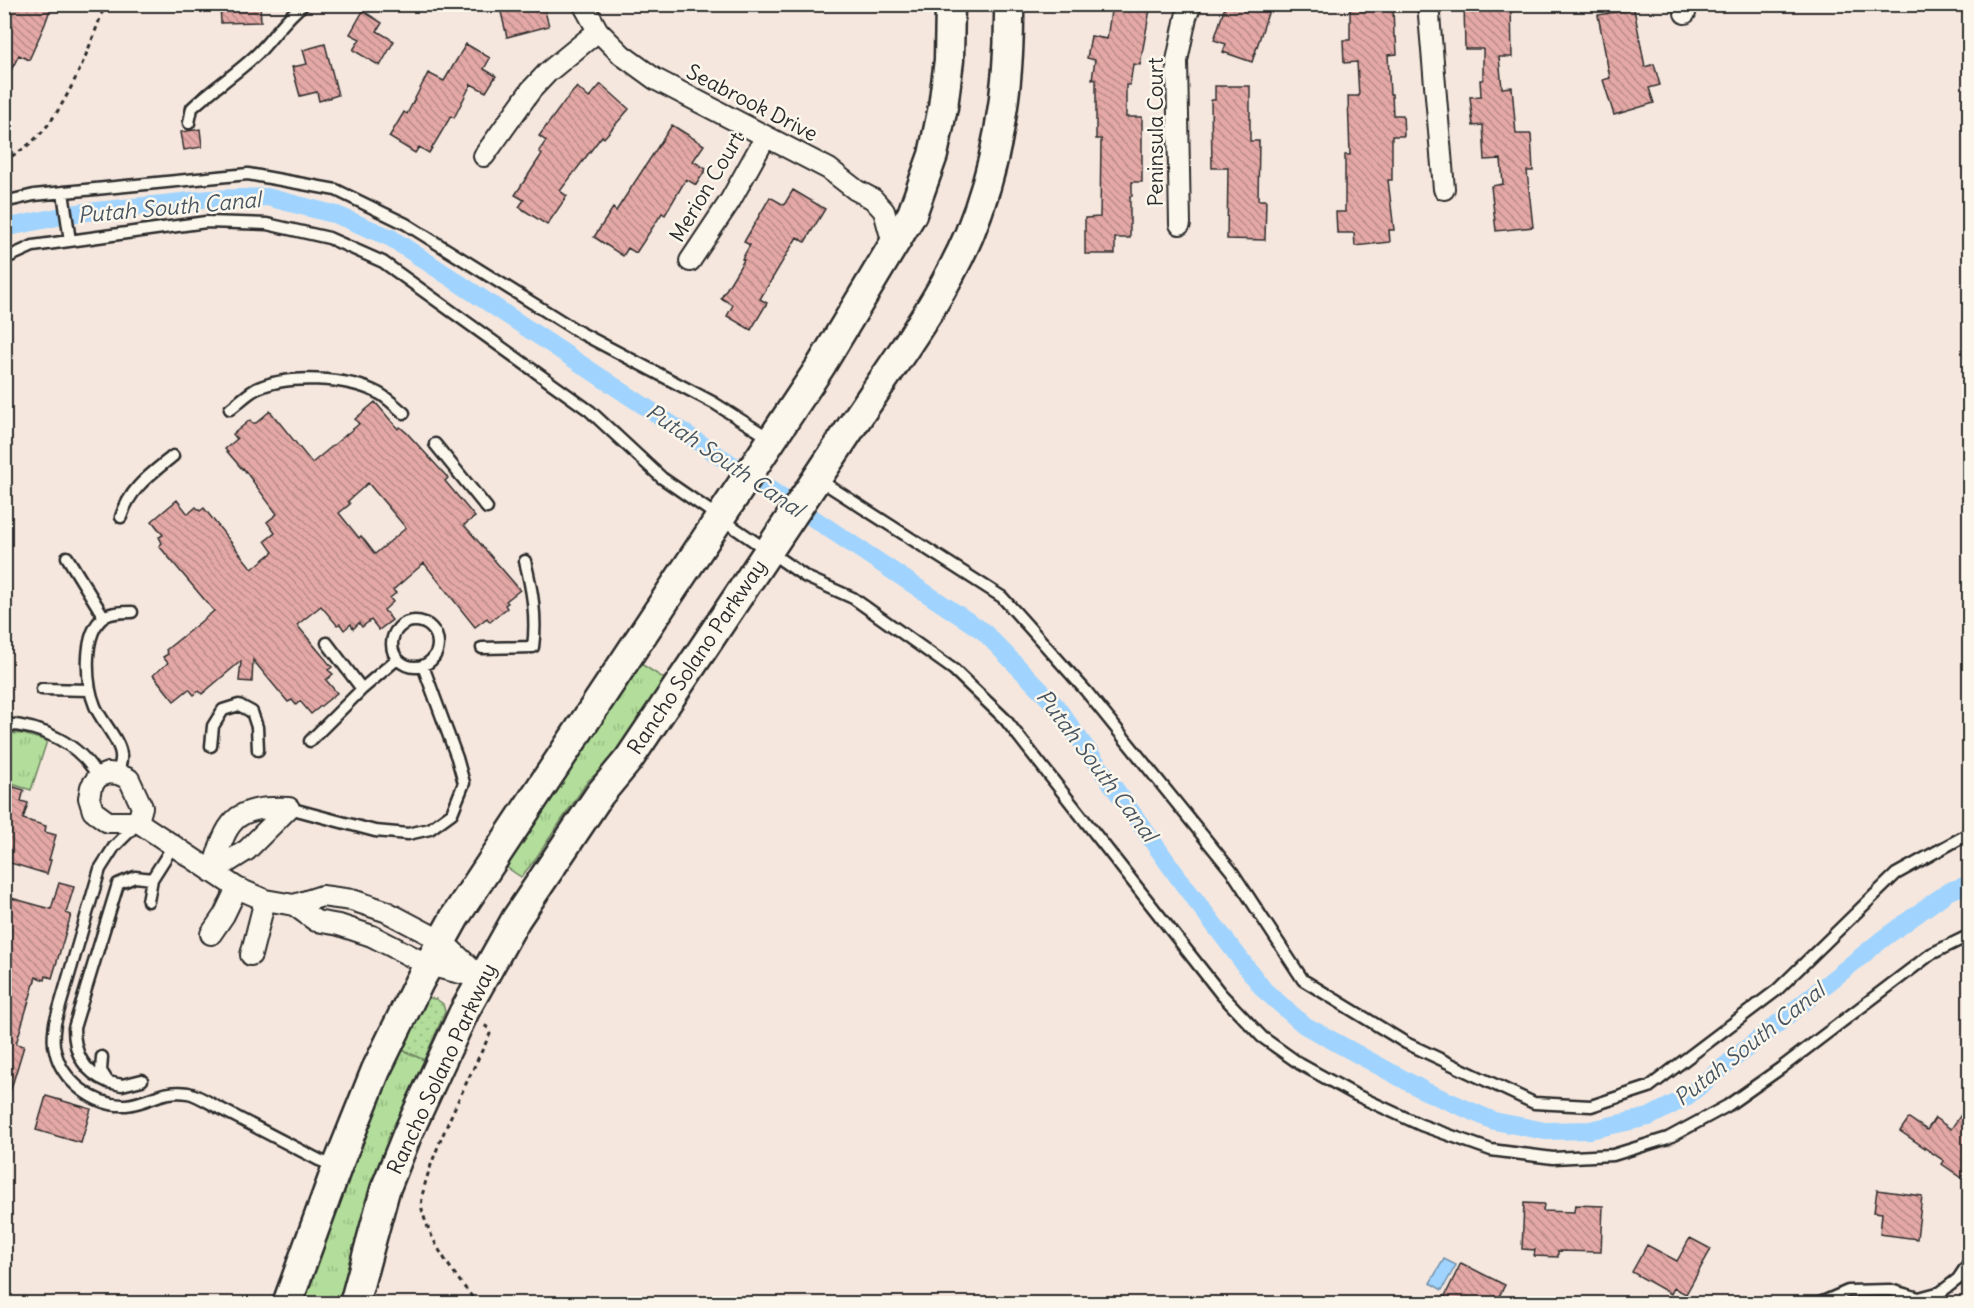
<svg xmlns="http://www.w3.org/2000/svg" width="1974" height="1308" viewBox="0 0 1974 1308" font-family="Delius,sans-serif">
  <defs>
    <pattern id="grass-tufts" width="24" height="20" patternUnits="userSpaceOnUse" patternTransform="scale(1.5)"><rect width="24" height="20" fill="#b2dd9a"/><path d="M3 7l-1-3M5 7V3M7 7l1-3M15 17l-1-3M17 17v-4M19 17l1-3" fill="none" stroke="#99be85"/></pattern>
    <pattern id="garden-dots" width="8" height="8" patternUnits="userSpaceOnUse" patternTransform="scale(1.5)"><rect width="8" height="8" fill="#b2dd9a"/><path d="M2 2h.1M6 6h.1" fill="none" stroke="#99be85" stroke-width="1.8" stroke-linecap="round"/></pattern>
    <pattern id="building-back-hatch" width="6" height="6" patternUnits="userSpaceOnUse" patternTransform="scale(1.5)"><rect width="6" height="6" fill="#e4a9a6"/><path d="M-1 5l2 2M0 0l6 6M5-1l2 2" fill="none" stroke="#b98a87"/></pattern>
  </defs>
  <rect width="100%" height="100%" fill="#f6e7de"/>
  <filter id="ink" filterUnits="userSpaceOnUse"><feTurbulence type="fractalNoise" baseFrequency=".0167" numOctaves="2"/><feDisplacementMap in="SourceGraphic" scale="12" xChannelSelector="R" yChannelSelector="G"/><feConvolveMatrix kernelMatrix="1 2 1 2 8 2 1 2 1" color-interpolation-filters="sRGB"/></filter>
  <g filter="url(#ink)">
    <path fill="url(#grass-tufts)" stroke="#6e8462" stroke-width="1.5" d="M635 660 668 681 614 758 588 781 534 861 521 877 500 863Z
      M4 733 23 734 47 741 31 790 5 782Z
      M397 1048 424 1060 381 1157 365 1201 363 1233 343 1303 302 1304 316 1254Z"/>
    <path fill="url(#garden-dots)" stroke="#6e8462" stroke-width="1.5" d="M429 998 436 999 443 1004 445 1012 424 1060 397 1047 425 999Z"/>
    <path fill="#a0d4fe" stroke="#7190aa" stroke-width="1.5" d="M1444 1259 1456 1265 1442 1290 1430 1283Z"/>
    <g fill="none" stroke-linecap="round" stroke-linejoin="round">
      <path stroke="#a0d4fe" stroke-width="18" d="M4 228 77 213 210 199 267 197 337 215 391 238 983 631 1056 706 1183 884 1264 990 1304 1025 1425 1091 1494 1121 1545 1131 1590 1130 1649 1117 1685 1098 1884 938 1949 891 1970 884"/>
    </g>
    <path fill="url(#building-back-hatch)" stroke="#2b2b2b" stroke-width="1.5" fill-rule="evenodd" d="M4 4H52L45 24 29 60 19 55 4 84Z
      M220 4H260L261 22 221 23Z
      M499 4H543L549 26 507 37Z
      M1112 4H1151L1140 65 1133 64 1130 85H1126V117H1142V182H1132V196H1130V238H1115V254H1085V218L1100 217 1101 139H1096V80L1092 79 1095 60 1087 58 1091 36 1107 39Z
      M1226 4H1271L1252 62 1223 52 1226 44 1214 40Z
      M1350 4H1393L1394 37H1396L1397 54 1388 55 1390 94H1392L1393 115H1403L1404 136H1392V180H1388L1394 230H1389L1390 242 1355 246 1354 233H1337L1336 212H1345V155H1350L1348 96H1359L1357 62 1344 63 1343 40H1350Z
      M1464 4H1511L1512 57H1499L1502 88 1512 87 1516 134H1531L1533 171H1527L1533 227 1496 231 1491 186 1503 184 1501 159 1485 160 1483 125 1473 126 1470 97 1481 96 1480 80H1483V49H1465Z
      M1634 9 1645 67 1654 64 1660 85 1649 88 1654 103 1614 115 1603 80 1610 78 1598 15Z
      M363 11 382 23 377 31 394 41 380 66 353 50 360 39 350 34Z
      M325 44 338 95 319 101 317 92 300 96 292 67 307 64 303 50Z
      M466 44 490 58 484 69 496 76 486 92 471 84 454 118 451 116 429 153 419 147 415 153 389 137 404 112 407 114 428 73 444 81Z
      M601 84 629 109 604 138 602 136 560 191 567 196 547 225 519 207 524 200 515 195 542 154 539 151 546 141 539 136 564 102 577 87 589 98Z
      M1215 86H1250V141H1259L1258 200H1266L1265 240 1227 239 1228 168H1212L1211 100H1215Z
      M672 125 704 145 693 161 706 169 696 185 686 179 665 215 662 213 636 253 628 248 623 256 594 237 613 208 616 211Z
      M200 129 202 147 184 150 181 132Z
      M793 190 825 209 805 242 797 237 760 299 767 303 751 330 727 316 733 305 721 298 744 260 742 259 750 245 744 242 770 197 784 205Z
      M375 402 398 429 400 427 407 433 448 478 445 481 475 517 464 525 520 590 506 601 508 603 505 605 507 608 490 622 487 618 475 627 424 563 393 590 396 593 390 598 393 602 384 610 392 620 379 630 371 620 362 627 359 623 353 629 351 624 344 630 340 624 337 625 321 606 297 625 332 667 328 670 333 674 326 680 337 693 311 714 300 701 296 705 292 700 288 702 253 660 252 682 239 681 241 661 202 694 199 691 194 695 189 689 174 701 153 675 168 663 163 657 168 654 166 650 214 611 159 546 162 543 159 537 163 535 152 521 177 500 188 514 196 507 200 511 204 508 252 569 273 552 265 541 275 533 267 522 277 514 243 468 242 469 225 449 237 439 233 434 250 420 252 423H256L270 411 312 463 359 424 355 419ZM368 483 406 528 375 554 361 536 359 538 339 513 350 504 348 501Z
      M4 784 24 790 21 801 28 803 23 819 46 826 45 832 56 835 49 860H51L47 874 4 861Z
      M59 883 74 887 66 913 71 915 52 978 46 976 45 980 36 977 16 1044 24 1046 8 1099H4V896L51 909Z
      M46 1096 91 1109 81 1143 36 1130Z
      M1970 1102V1167L1962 1178 1942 1164 1944 1161 1900 1131 1909 1118 1927 1130 1935 1118 1951 1129Z
      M1877 1190 1922 1196 1917 1239 1880 1234 1882 1213 1874 1212Z
      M1524 1203 1544 1204 1543 1211 1574 1212 1575 1205 1603 1206 1601 1252 1558 1251V1257L1534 1256 1535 1250 1522 1249Z
      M1690 1238 1711 1249 1686 1294 1674 1288 1671 1294 1632 1272 1647 1245 1677 1261Z
      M1461 1263 1505 1285 1495 1304H1441Z"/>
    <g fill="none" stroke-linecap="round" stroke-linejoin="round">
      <g stroke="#2b2b2b" stroke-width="15">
        <path id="lane" d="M189 123 192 108C213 88 238 73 258 53 274 37 285 18 304 4
          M63 192 70 241
          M4 202 34 195 248 174 336 190 406 224 579 332 714 403 771 439
          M4 259 33 246 206 222 267 224 329 238 383 262 590 411 662 478 806 577 853 598 954 670 1005 719 1221 994 1262 1037 1300 1064 1356 1095 1421 1125 1491 1150 1553 1158 1613 1155 1668 1138 1727 1106 1781 1068 1931 954 1970 935
          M230 409C238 403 247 394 256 389 287 374 348 377 378 393 387 397 396 407 404 413
          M435 444 487 508
          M818 479 1002 597 1086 691 1233 873 1303 980 1406 1043 1534 1103 1591 1106 1649 1087 1777 990 1896 874 1970 833
          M121 517C130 488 150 475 173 456
          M67 557 104 617
          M392 644a23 23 0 1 1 46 0a23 23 0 1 1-46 0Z
          M327 643 362 689
          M482 648 533 647C537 617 532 589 525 561
          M42 689 90 690
          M4 724C42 726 79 743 98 777
          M310 741 362 689 397 659
          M211 746 213 726 223 710 239 705 252 712 257 727 258 750
          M118 774C119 768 122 761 121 755 120 740 101 721 95 706 86 684 82 633 104 617 111 612 124 612 132 612
          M289 808 375 831 408 834 430 829 452 813 464 783 457 758 423 666
          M138 823 114 847 100 869 55 1023C54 1032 52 1041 55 1050 61 1080 95 1107 126 1105 149 1103 161 1089 188 1093 198 1095 211 1104 221 1109 253 1126 286 1143 319 1160L337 1167
          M148 901 152 879 173 846
          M102 1057 101 1071 108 1082 122 1085 142 1080
          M108 1082C84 1072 74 1054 74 1028L118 884 135 877 152 879
          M1818 1304 1848 1291 1890 1290 1919 1298 1941 1292 1958 1279 1970 1261"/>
      </g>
      <g stroke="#2b2b2b" stroke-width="24">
        <path id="street" d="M583 4 598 31 622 55 655 79 829 169 856 190 873 199 884 211 893 244
          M1428 4 1444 189
          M1685 13 1687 4
          M484 156 531 90 548 72 598 31
          M1180 224 1177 61 1186 17 1191 4
          M690 261 730 201 765 138
          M138 822 142 807 129 779 118 774 108 773 98 777 91 787 89 798 93 811 108 822H138L237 888 265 900 294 905 316 921 339 925 372 936 428 965 481 978
          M212 872C227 822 231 806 289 808
          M212 872 247 850 289 808
          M294 905 322 896 352 900 385 911 442 941 479 976
          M211 934 224 915 237 888
          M251 955 265 900"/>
      </g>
      <g stroke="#2b2b2b" stroke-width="33">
        <path id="secondary" d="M287 1304 337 1167 376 1070 419 982 455 917 820 367 912 214 933 155 943 107 949 60 950 4
          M354 1304 385 1190 407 1135 464 1012 516 919 600 794 629 759C702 650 776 541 848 432 890 368 939 305 969 235 999 162 1010 83 1009 4"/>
      </g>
      <path stroke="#2b2b2b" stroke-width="3" stroke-dasharray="4.5 4.5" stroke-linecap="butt" d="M4 161C15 154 26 148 35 139 66 111 91 45 105 4
        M478 1304C457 1279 429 1241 422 1209 416 1180 475 1066 490 1034L487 1027 482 1024"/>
      <use href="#lane" stroke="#fbf7ec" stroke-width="10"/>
      <use href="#street" stroke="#fbf7ec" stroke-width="20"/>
      <use href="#secondary" stroke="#fbf7ec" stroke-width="28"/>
    </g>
  </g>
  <g text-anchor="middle" stroke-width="5" stroke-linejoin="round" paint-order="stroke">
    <g font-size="21" fill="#2b2b2b" stroke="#fbf7ec">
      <text transform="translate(752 103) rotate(27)" y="7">Seabrook Drive</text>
      <text transform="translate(1156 132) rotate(-90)" y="7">Peninsula Court</text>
      <text transform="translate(707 187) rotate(-59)" y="7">Merion Court</text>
      <text transform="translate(697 657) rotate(-56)" y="7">Rancho Solano Parkway</text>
      <text transform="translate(442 1069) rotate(-65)" y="7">Rancho Solano Parkway</text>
    </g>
    <g font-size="22" font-style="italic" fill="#485560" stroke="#fbf7ec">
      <text transform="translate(169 207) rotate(-5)" y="8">Putah South Canal</text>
      <text transform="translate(725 460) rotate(34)" y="8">Putah South Canal</text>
      <text transform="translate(1097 765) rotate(53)" y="8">Putah South Canal</text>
      <text transform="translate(1749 1044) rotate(-38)" y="8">Putah South Canal</text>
    </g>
  </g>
  <rect width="1974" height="1308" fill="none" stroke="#fbf7ec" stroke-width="24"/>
  <rect x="12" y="12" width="1950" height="1284" fill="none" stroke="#2b2b2b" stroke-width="2" filter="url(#ink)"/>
</svg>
